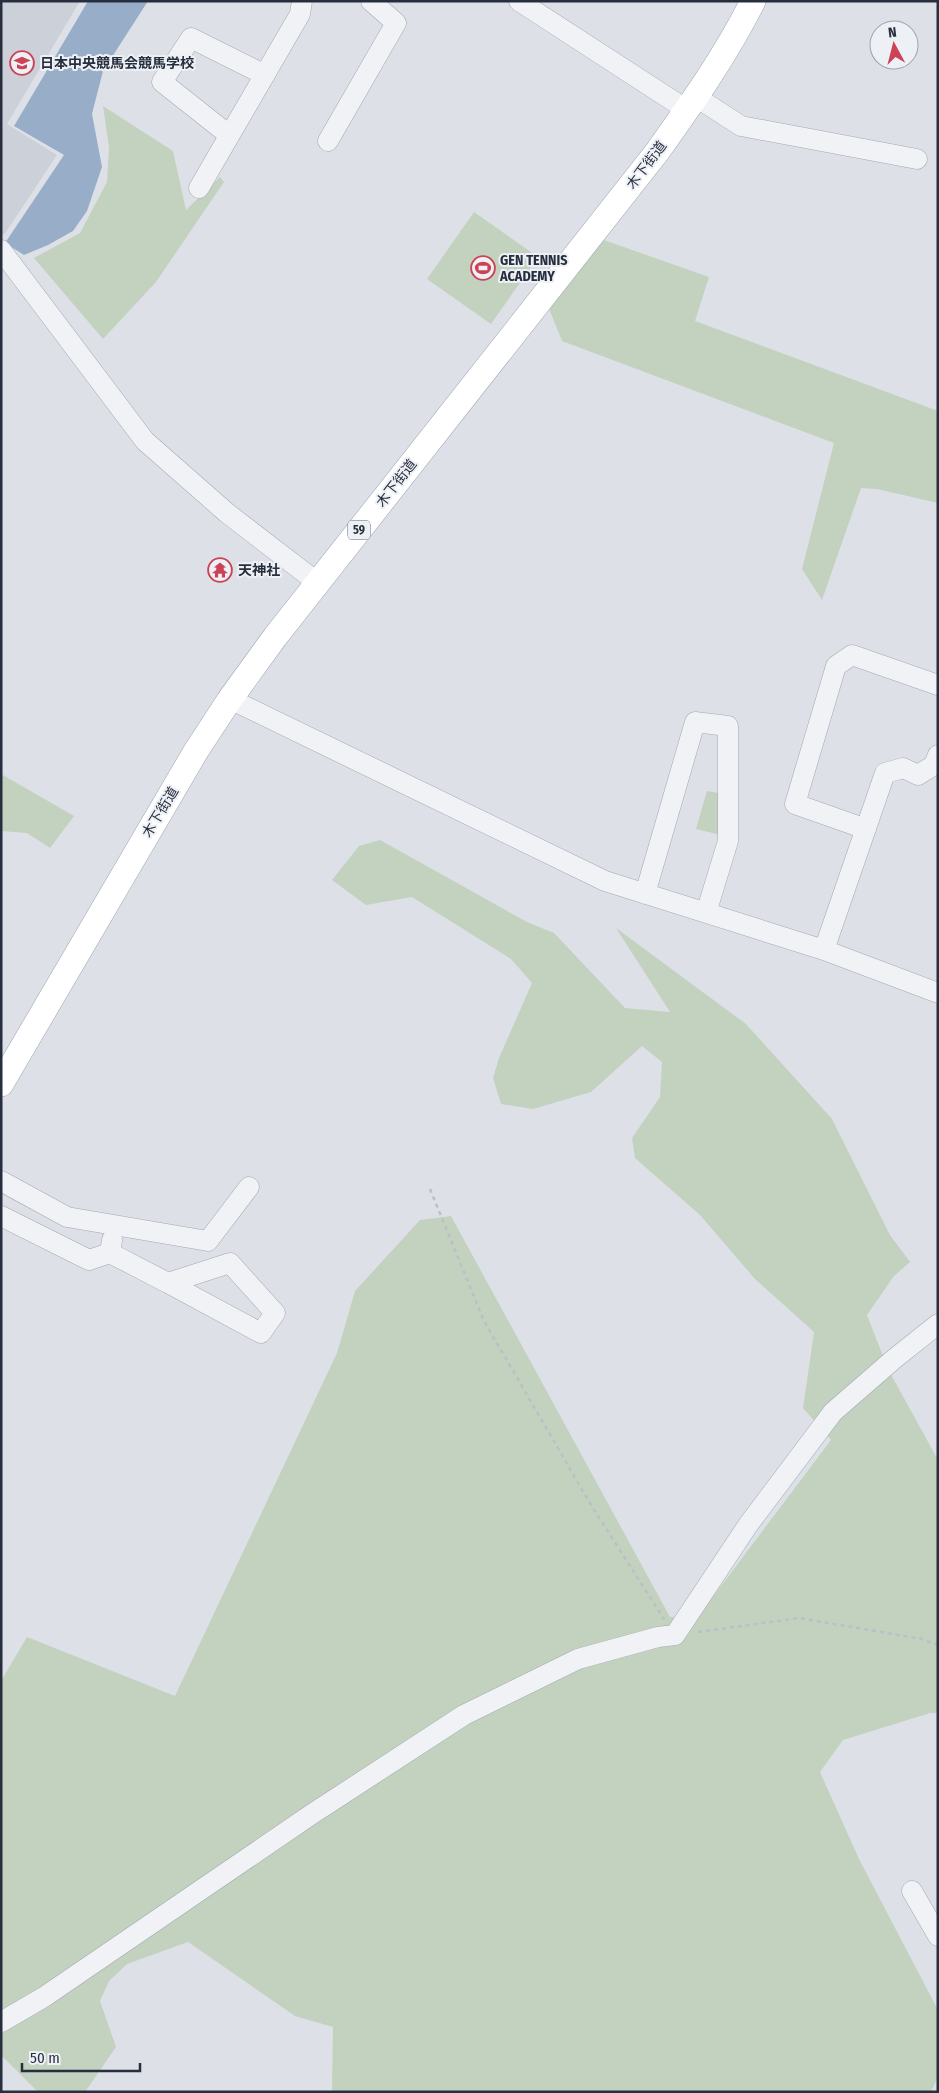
<svg xmlns="http://www.w3.org/2000/svg" width="939" height="2093" viewBox="0 0 939 2093" font-family="'Fira Sans Condensed','Noto Sans JP',sans-serif">
  <rect width="100%" height="100%" fill="#dde1e7"/>
  <path fill="#ccd0d9" d="M1 1H80L7 124 57 155 4 235 1 231Z"/>
  <path fill="#c3d1bf" d="M103 106 173 151 186 210 220 177 224 182 156 282 103 339 34 258 80 233 107 182 109 147Z
    M474 212 538 257 491 324 427 279Z
    M601 239 709 277 695 321 938 411V503L877 489 861 488 822 600 802 569 834 443 562 341 548 306Z
    M1 774 74 816 50 848 27 833 1 831Z
    M707 791 724 794 721 835 696 829Z
    M380 840 527 922 554 933 625 1008 670 1012 616 928 746 1024 832 1119 890 1235 910 1262 894 1276 867 1315 888 1369 938 1460V1713H930L843 1740 820 1772 859 1859 938 2010V2076L933 2088 930 2092H332L333 2027 295 2016 188 1942 127 1964 109 1981 100 2001 116 2047 85 2092H38L1 2055V1681L27 1637 175 1696 337 1353 355 1291 420 1220 451 1216 670 1617 697 1618 831 1440 803 1408 814 1332 755 1279 700 1215 635 1158 632 1138 660 1097 662 1062 642 1046 591 1092 533 1109 501 1104 493 1078 499 1058 532 983 511 959 412 897 366 905 332 880 359 846Z"/>
  <path fill="#98aec8" d="M88 1H148L103 71 92 114 102 167 87 211 73 231 48 245 24 255 5 243 64 155 14 126Z"/>
  <g fill="none" stroke-linecap="round" stroke-linejoin="round">
    <g stroke="#a3a8b1" stroke-width="21">
      <path id="minor" d="M519 1 687 110
        M696 97 741 126 917 159
        M229 135 162 82 191 38 265 75
        M328 141 396 23 371 1
        M199 188 300 14 302 1
        M1 250 145 441 227 513 318 583
        M230 699 605 881 824 950 938 993
        M866 829 795 804 836 666 852 655 938 685
        M645 894 695 722 728 726V841L706 913
        M824 950 885 773 903 768 918 775 934 765 938 755
        M1 1181 67 1217 208 1241 249 1187
        M1 1216 89 1260 110 1253 112 1240
        M110 1253 168 1283 230 1263 275 1313 261 1333 168 1283
        M912 1891 938 1936
        M1 2022 44 1997 312 1814 464 1715 578 1659 658 1637 675 1635 748 1525 833 1412 894 1359 938 1324"/>
    </g>
    <g stroke="#9da5b3" stroke-width="26">
      <path id="major" d="M1 1084 196 751 230 699 275 637 657 152C692 103 726 55 753 1"/>
    </g>
    <path stroke="#bcbfc6" stroke-width="2.5" stroke-dasharray="4 4" stroke-linecap="butt" d="M430 1189 484 1321 591 1505 664 1619
      M698 1632 799 1618 922 1639 938 1645"/>
    <use href="#minor" stroke="#f0f2f6" stroke-width="20"/>
    <use href="#major" stroke="#fff" stroke-width="25"/>
  </g>
  <defs>
    <g id="university-ring" transform="scale(1.25)"><circle r="9.5" fill="#edf0f5" stroke="#cd4254" stroke-width="1.5"/><path d="M0-5L7-2L0 1L-7-2ZM-4 1L0 2.5L4 1V4Q0 6-4 4Z" fill="#cd4254"/></g>
    <g id="stadium-ring" transform="scale(1.25)"><circle r="9.5" fill="#edf0f5" stroke="#cd4254" stroke-width="1.5"/><path d="M0-5a6.5 5 0 1 0 0 10a6.5 5 0 1 0 0-10ZM-3.5-1.8h7v3.6h-7Z" fill="#cd4254"/></g>
    <g id="temple-ring" transform="scale(1.25)"><circle r="9.5" fill="#edf0f5" stroke="#cd4254" stroke-width="1.5"/><path d="M0-6L5-2H3V0L6.5 2.5H4V6H1.5V3h-3V6H-4V2.5H-6.5L-3 0V-2H-5Z" fill="#cd4254"/></g>
  </defs>
  <g fill-rule="evenodd">
    <use href="#university-ring" x="22" y="63"/>
    <use href="#stadium-ring" x="483" y="268"/>
    <use href="#temple-ring" x="220" y="570"/>
  </g>
  <g text-anchor="middle" stroke-width="4" stroke-linejoin="round" paint-order="stroke">
    <rect fill="#edf0f5" stroke="#626975" stroke-width="1" x="348" y="520.5" width="22" height="19" rx="4"/>
    <g font-size="12" font-weight="bold" fill="#272f3e">
      <text x="359" y="534">59</text>
    </g>
    <g font-size="14" font-weight="bold" fill="#272f3e" stroke="#edf0f5" text-anchor="start">
      <text x="40" y="68">日本中央競馬会競馬学校</text>
      <text x="500" y="265">GEN TENNIS<tspan x="500" dy="16">ACADEMY</tspan></text>
      <text x="238" y="575">天神社</text>
    </g>
    <g font-size="14" fill="#272f3e" stroke="#edf0f5">
      <text transform="translate(646 165) rotate(-53)" y="5">木下街道</text>
      <text transform="translate(396 483) rotate(-52)" y="5">木下街道</text>
      <text transform="translate(160 812) rotate(-59)" y="5">木下街道</text>
    </g>
  </g>
  <rect width="939" height="2093" fill="none" stroke="#272f3e" stroke-width="5"/>
  <g transform="translate(894 45) rotate(353)"><circle r="24" fill="#edf0f5" stroke="#9ea3ac"/>
  <path d="M0-4L9 19L0 12L-9 19Z" fill="#cd4254"/>
  <text y="-8" font-size="14" font-weight="bold" text-anchor="middle" fill="#272f3e">N</text>
  </g>
  <path d="M22 2063v8h118v-8" fill="none" stroke="#272f3e" stroke-width="2.5"/>
  <text x="30" y="2063" font-size="15" fill="#272f3e" stroke="#edf0f5" stroke-width="4" paint-order="stroke">50 m</text>
</svg>
